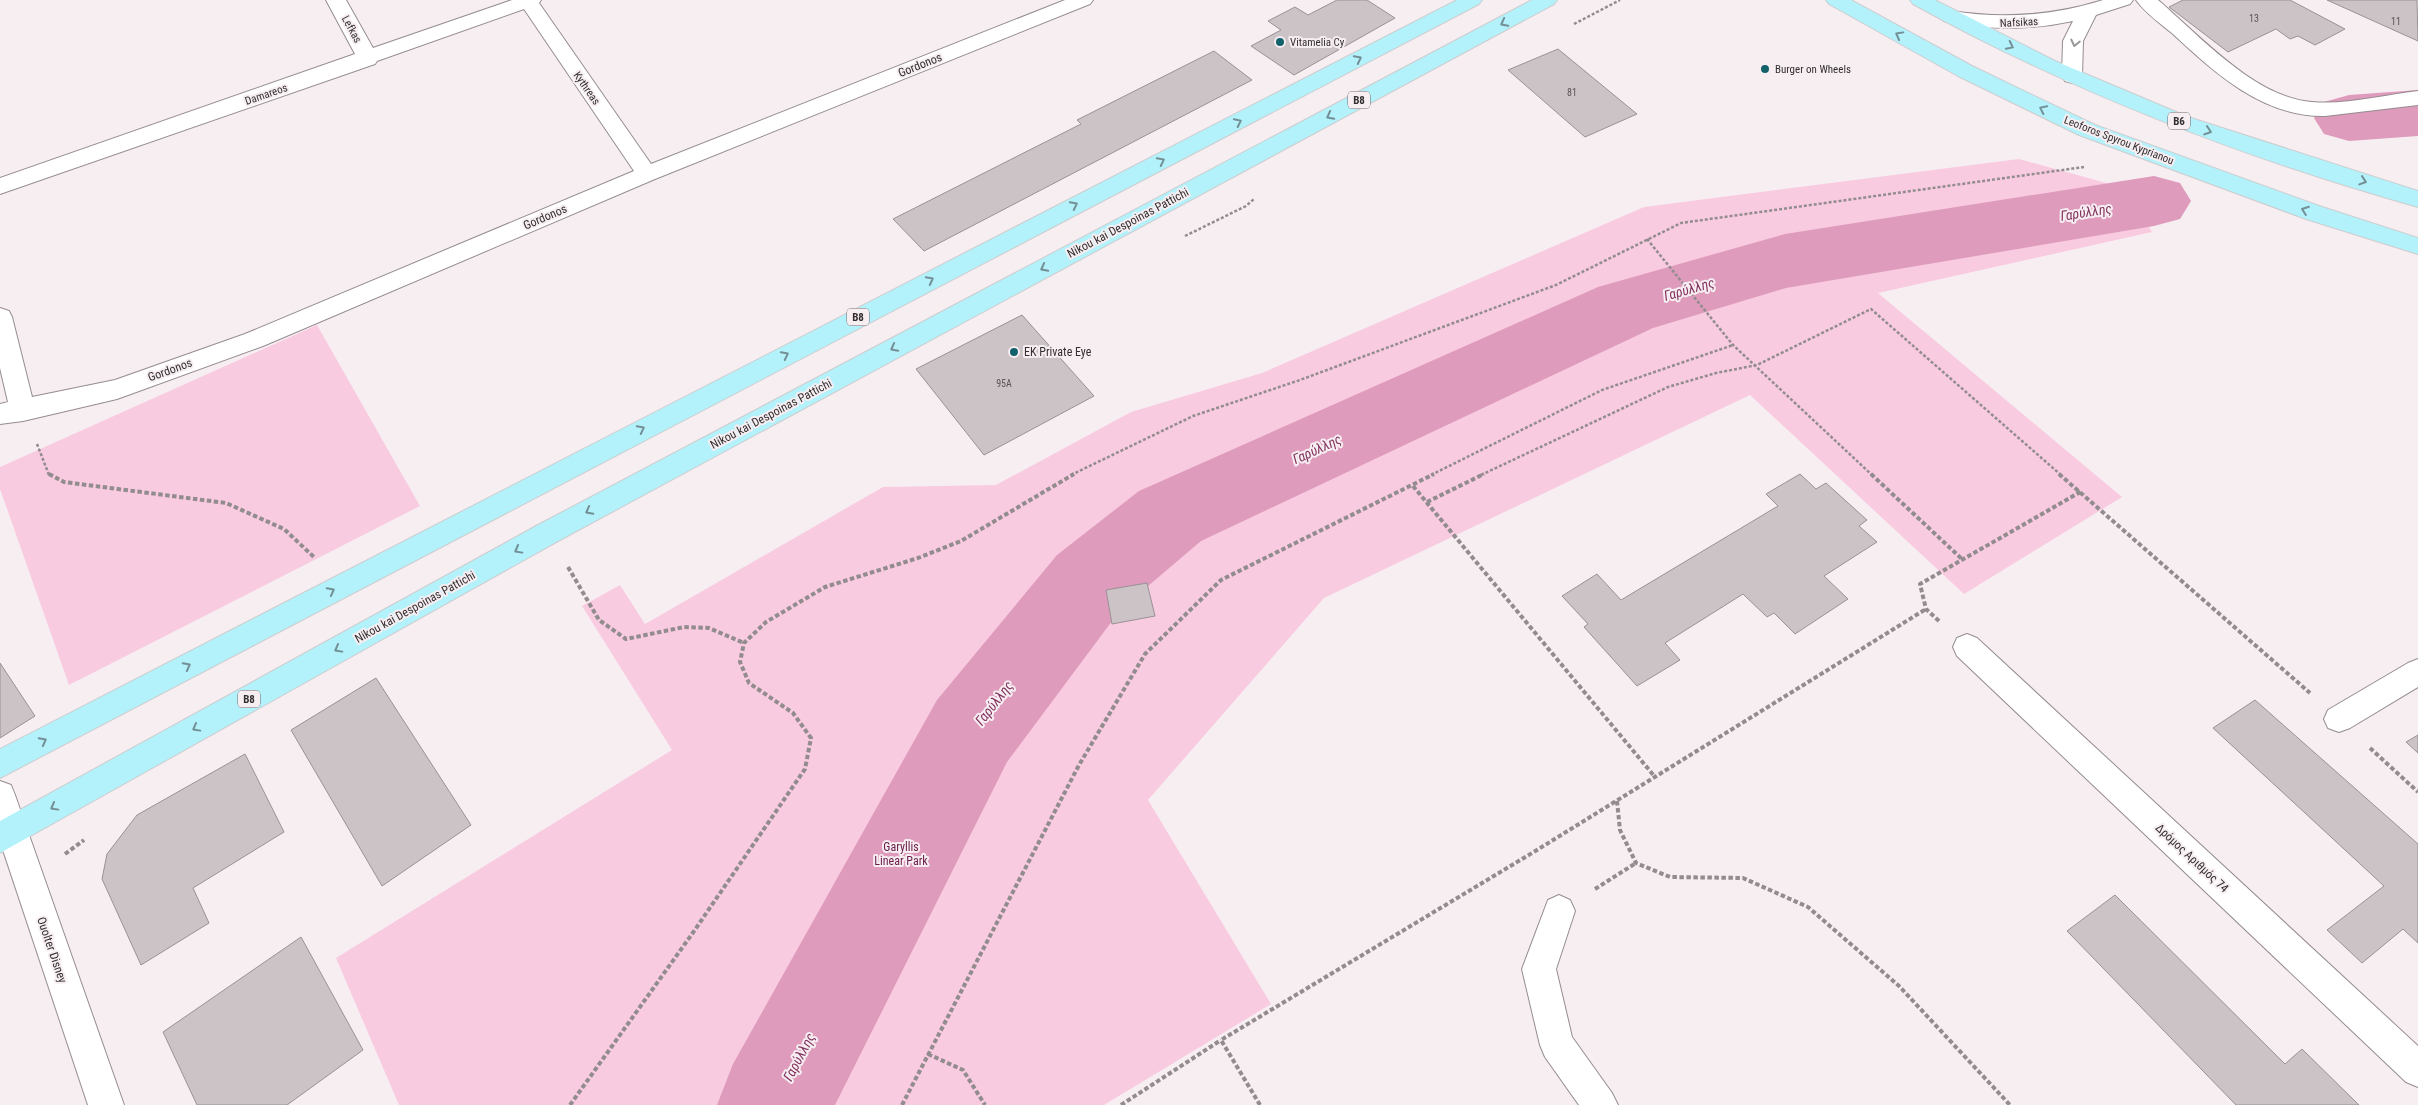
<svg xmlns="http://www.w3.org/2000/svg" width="2418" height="1105" viewBox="0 0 2418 1105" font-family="'Roboto Condensed',sans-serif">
  <rect width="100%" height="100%" fill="#f7eef2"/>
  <path fill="#f9cbe0" d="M2019 159 2128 189 2152 232 1878 293 2122 497 1964 594 1750 395 1324 598 1148 800 1271 1004 1104 1105H399L336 958 672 750 582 606 620 585 645 624 883 487 996 485 1131 412 1262 373 1644 207Z
    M317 325 420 506 69 685 0 489V467Z"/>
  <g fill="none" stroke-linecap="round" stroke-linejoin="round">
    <path fill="#de9bbc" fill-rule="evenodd" d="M2418 90V136L2349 141 2324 134 2314 118 2324 102 2349 95Z
      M2154 176 2180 183 2191 201 2180 219 2154 226 1786 288 1653 328 1201 541 1121 609 1007 762 835 1105H717L733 1064 937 700 1057 555 1139 491 1598 287 1785 234Z"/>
  </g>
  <path fill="#ccc3c7" stroke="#9a9195" d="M1337 0H1367L1395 18 1294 75 1251 46 1281 30 1268 21 1295 7 1308 15Z
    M2183 0H2290L2345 29 2315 45 2298 36 2290 39 2276 29 2228 52 2169 7Z
    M2327 0H2417L2418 41Z
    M1558 49 1637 114 1585 137 1508 70Z
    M1214 51 1252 80 924 251 893 219 1081 124 1077 120Z
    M1022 315 1094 396 984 455 916 369Z
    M1800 474 1816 489 1826 483 1867 520 1859 526 1877 542 1824 576 1848 599 1795 634 1774 613 1767 617 1743 594 1665 643 1680 660 1637 686 1584 627 1588 624 1562 596 1597 574 1621 600 1778 506 1766 494Z
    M1147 583 1155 616 1112 624 1106 590Z
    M0 663 35 716 0 738Z
    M376 678 471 825 382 886 291 730Z
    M2255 700 2418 844V943L2403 929 2362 963 2327 930 2384 886 2213 728Z
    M2418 735V753L2406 742Z
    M245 754 284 832 193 888 209 923 141 965 102 879 107 854 137 815Z
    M2115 895 2285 1064 2302 1049 2359 1105H2236L2067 931Z
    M301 937 363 1050 287 1105H197L163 1032Z"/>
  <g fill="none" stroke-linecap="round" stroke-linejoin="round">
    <g stroke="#958c90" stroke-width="2">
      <path id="minor" d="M326 0H346L373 48 512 0H541L539 3 651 164 1065 0H1093L1090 4 655 179 263 346 117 399 23 421 0 424V404L8 402 0 368V308L9 311 12 317 32 397 115 380 245 334 634 171 524 9 377 61 375 64 0 194V178L355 54Z
        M2103 0H2133L2130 4 2096 15 2083 41 2082 76 2079 81 2072 83 2065 81 2062 76 2063 41 2073 21C2032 30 1993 30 1951 23L1944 21 1941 17 1944 13 1951 11C2003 19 2052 16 2103 0Z
        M2136 0H2158C2199 35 2255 98 2312 102 2346 105 2384 95 2418 91V105L2325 116C2263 117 2216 74 2173 34 2161 24 2145 13 2136 0Z
        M1967 634 1977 638 2418 1046V1087L2406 1082 1957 656 1953 647 1957 638Z
        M2418 659V687L2350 728 2339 732 2328 728 2324 719 2328 710 2408 663Z
        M0 781 11 785 15 795 124 1105H88L0 841Z
        M1559 895 1570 900 1575 911 1556 969 1572 1037 1612 1093 1618 1105H1579L1545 1057 1540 1045 1522 969 1548 900Z"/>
    </g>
    <g stroke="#cecdce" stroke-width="2">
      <path id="major" d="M1457 0H1482L1479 4 0 778V749Z
        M1532 0H1557L1554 4 558 541 0 853V821L538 525Z
        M1826 0H1851L1972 66 2095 125 2322 207 2418 238V254L2306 219 2079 135 1958 76 1829 4Z
        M1910 0H1935L2055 61 2188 117 2418 191V207C2241 157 2074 93 1913 4Z"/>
    </g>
    <path stroke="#928c8f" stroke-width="2.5" stroke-dasharray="3 2" stroke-linecap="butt" d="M1574 24 1620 0
      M1185 236 1246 206 1254 199
      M1647 239 1733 345 1872 475
      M37 444 49 475
      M1071 475 1193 416 1300 380 1556 285 1681 223 2084 167
      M1431 475 1602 390 1733 345
      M1481 475 1668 387 1716 373 1757 365 1871 309 2061 475"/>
    <path stroke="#928c8f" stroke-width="4" stroke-dasharray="4.5 2.5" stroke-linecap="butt" d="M49 474 64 482 226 503 284 529 315 558
      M1871 474 1963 560
      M2059 474 2310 693
      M1413 486 1655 777
      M1427 502 1484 474
      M568 567 599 620 626 639 684 627 709 628 744 643
      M1939 621 1926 609 1920 584 2082 491
      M2370 748 2418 792
      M1617 801 1620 830 1636 863 1670 877 1743 878 1808 907 1899 986 2010 1105
      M65 854 84 840
      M1595 889 1636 863
      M928 1054 963 1070 985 1105
      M570 1105 692 934 805 769 811 738 793 713 749 683 740 662 744 643 766 622 825 587 918 558 961 541 1074 474
      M902 1105 1079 765 1145 654 1221 580 1434 474
      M1121 1105 1221 1040
      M1260 1105 1221 1040 1537 850 1926 609"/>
    <use href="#minor" fill="#fff" fill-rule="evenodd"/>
    <use href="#major" fill="#b3f1fb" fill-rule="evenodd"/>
  </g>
  <defs><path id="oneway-chevron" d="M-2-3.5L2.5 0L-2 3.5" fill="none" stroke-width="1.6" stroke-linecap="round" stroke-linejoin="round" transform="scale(1.25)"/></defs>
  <g stroke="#739096">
    <use href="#oneway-chevron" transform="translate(1504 23) rotate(152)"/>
    <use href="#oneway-chevron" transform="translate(1899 35) rotate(-151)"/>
    <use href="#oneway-chevron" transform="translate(2010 46) rotate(26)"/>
    <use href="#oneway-chevron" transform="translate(1358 59) rotate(-27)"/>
    <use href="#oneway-chevron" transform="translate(2043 109) rotate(-154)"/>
    <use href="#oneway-chevron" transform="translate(1330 116) rotate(152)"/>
    <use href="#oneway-chevron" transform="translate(1238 122) rotate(-26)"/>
    <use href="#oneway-chevron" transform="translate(2208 131) rotate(18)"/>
    <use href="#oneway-chevron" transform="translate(1161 161) rotate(-27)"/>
    <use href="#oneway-chevron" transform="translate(2363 181) rotate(18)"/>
    <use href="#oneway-chevron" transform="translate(1074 205) rotate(-27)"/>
    <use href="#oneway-chevron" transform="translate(2305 210) rotate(-160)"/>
    <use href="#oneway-chevron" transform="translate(1044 268) rotate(152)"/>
    <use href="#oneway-chevron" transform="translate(930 280) rotate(-27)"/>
    <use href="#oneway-chevron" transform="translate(894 348) rotate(152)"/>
    <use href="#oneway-chevron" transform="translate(785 355) rotate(-27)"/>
    <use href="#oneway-chevron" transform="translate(641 429) rotate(-27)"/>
    <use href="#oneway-chevron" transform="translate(589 511) rotate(152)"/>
    <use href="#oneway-chevron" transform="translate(518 550) rotate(151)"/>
    <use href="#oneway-chevron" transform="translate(331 591) rotate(-28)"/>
    <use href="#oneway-chevron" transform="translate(338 649) rotate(151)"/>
    <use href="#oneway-chevron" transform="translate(187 666) rotate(-28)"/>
    <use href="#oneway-chevron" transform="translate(196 728) rotate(151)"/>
    <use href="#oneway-chevron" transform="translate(43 741) rotate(-28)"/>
    <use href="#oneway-chevron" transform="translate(54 807) rotate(151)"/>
  </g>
  <use stroke="#999798" href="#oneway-chevron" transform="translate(2075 43) rotate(103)"/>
  <g fill="#13616b" stroke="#f7eef2" stroke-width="2">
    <circle cx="1280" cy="42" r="5"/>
    <circle cx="1765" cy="69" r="5"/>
    <circle cx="1014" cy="352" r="5"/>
  </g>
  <g text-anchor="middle" stroke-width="4" stroke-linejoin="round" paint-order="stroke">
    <g font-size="10" fill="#595456">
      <text x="2254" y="22">13</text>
      <text x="2396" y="25">11</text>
      <text x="1572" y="96">81</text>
      <text x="1004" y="387">95A</text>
    </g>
    <g font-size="11" fill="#332f31" stroke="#f7eef2">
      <text transform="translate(2019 22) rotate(-3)" y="4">Nafsikas</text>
      <text transform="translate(352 29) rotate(61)" y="4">Lefkas</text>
      <text transform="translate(587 88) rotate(55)" y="4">Kythreas</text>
      <text transform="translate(266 94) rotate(-19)" y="4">Damareos</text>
      <text transform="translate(2119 140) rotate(21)" y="4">Leoforos Spyrou Kyprianou</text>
    </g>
    <g font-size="11" fill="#332f31" stroke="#f7eef2" text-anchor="start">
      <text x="1290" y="46">Vitamelia Cy</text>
      <text x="1775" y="73">Burger on Wheels</text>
    </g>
    <g fill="#f7eef2" stroke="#6e686b" stroke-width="1">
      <rect x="1348" y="91.5" width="22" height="17" rx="4"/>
      <rect x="2168" y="112.5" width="22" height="17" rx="4"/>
      <rect x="847" y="308.5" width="22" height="17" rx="4"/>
      <rect x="238" y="690.5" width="22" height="17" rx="4"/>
    </g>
    <g font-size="11" font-weight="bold" fill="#332f31">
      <text x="1359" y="104">B8</text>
      <text x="2179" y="125">B6</text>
      <text x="858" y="321">B8</text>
      <text x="249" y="703">B8</text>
    </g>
    <g font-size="12" fill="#332f31" stroke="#f7eef2">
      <text transform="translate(920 65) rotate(-22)" y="4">Gordonos</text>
      <text transform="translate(545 217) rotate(-23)" y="4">Gordonos</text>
      <text transform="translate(1128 223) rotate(-28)" y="4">Nikou kai Despoinas Pattichi</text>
      <text transform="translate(170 370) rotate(-20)" y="4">Gordonos</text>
      <text transform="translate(771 414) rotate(-28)" y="4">Nikou kai Despoinas Pattichi</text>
      <text transform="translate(415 607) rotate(-29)" y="4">Nikou kai Despoinas Pattichi</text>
      <text transform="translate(2192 858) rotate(43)" y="4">Δρόμος Αριθμός 74</text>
      <text transform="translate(52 950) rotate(71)" y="4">Ouolter Disney</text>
    </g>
    <g font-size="12" fill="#332f31" stroke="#f7eef2" text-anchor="start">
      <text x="1024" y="356">EK Private Eye</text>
    </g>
    <g font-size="12" fill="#691b49" stroke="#f7eef2">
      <text x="901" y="851">Garyllis<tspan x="901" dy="14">Linear Park</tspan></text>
    </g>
    <g font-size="14" font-style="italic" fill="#83335f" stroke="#f7eef2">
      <text transform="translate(2086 212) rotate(-9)" y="5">Γαρύλλης</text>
      <text transform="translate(1689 289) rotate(-16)" y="5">Γαρύλλης</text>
      <text transform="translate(1317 449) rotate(-25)" y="5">Γαρύλλης</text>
      <text transform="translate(994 703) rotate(-52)" y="5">Γαρύλλης</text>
      <text transform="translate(799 1057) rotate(-62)" y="5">Γαρύλλης</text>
    </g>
  </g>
</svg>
